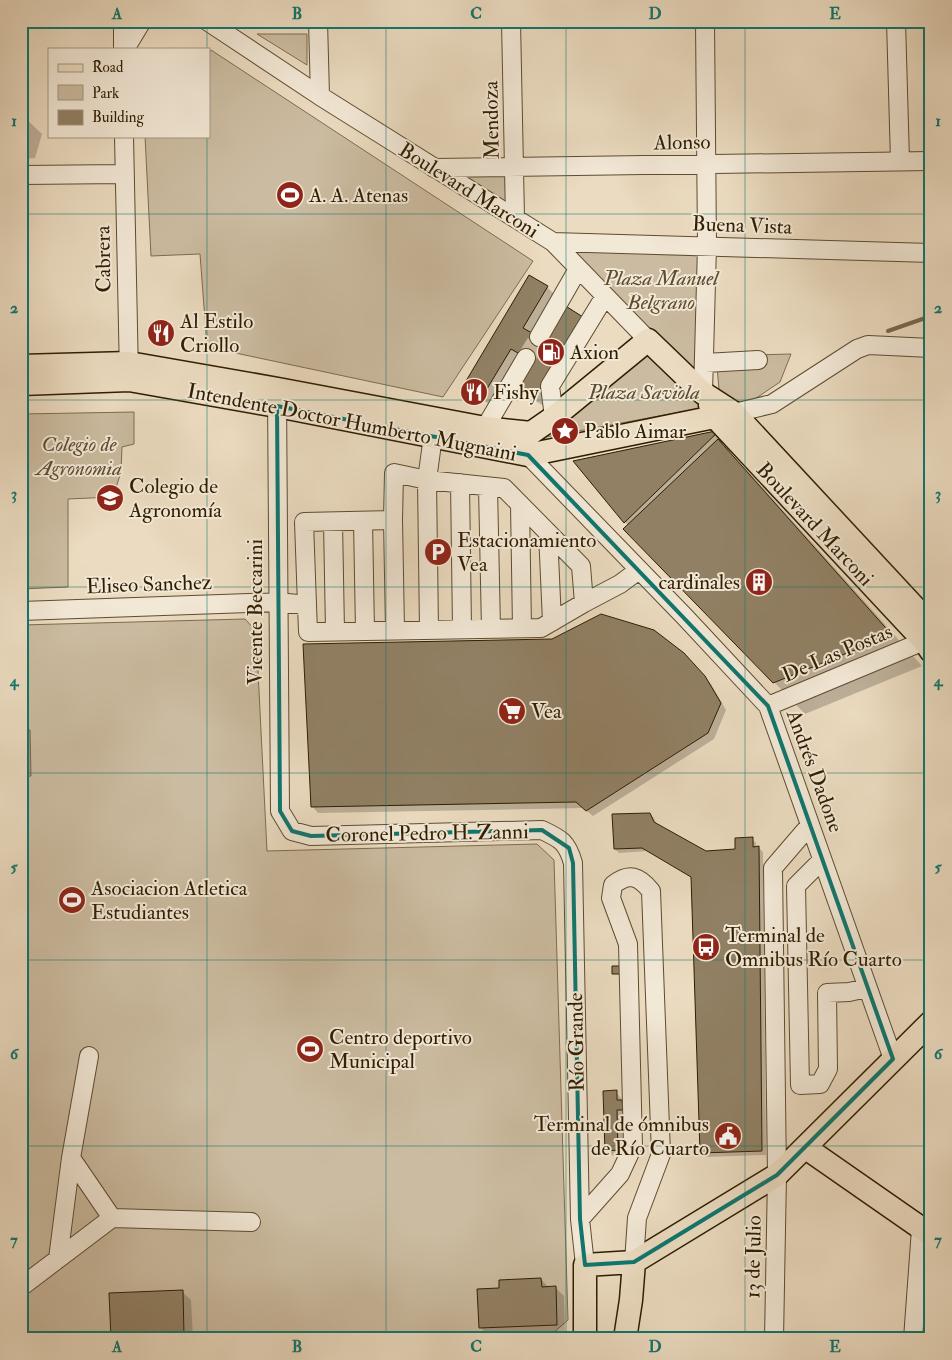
<svg xmlns="http://www.w3.org/2000/svg" width="952" height="1360" viewBox="0 0 952 1360" font-family="'IM FELL Double Pica',serif">
  <rect width="100%" height="100%" fill="#ebdbc0"/>
  <filter id="stains"><feTurbulence type="fractalNoise" baseFrequency=".004" numOctaves="4"/><feColorMatrix values="0 0 0 0 .2 0 0 0 0 .09 0 0 0 0 .02 0 0 0 .5 -.17"/></filter>
  <radialGradient id="worn" r=".72"><stop offset=".6" stop-color="#630" stop-opacity="0"/><stop offset="1" stop-color="#630" stop-opacity=".3"/></radialGradient>
  <path fill="#cbbba0" stroke="#7d6c50" d="M257 34H307V65Z
    M211 50 533 261 443 397 207 347 200 254 151 256 145 136H209V53Z
    M447 171 509 172 510 210Z
    M570 250 698 255V380Z
    M646 354 702 408 546 437Z
    M791 354 780 382 734 413 719 389 716 356Z
    M134 412V444L122 447 121 472 113 497 68 499V587L21 589V414Z
    M245 619 256 631 267 851 537 844 554 860 568 1320 552 1334 353 1339H21V625Z"/>
  <path fill="#ab9a7f" stroke="#79684d" d="M21 730H30L31 776 21 777Z"/>
  <path fill="#0003" d="M21 114 42 134 35 158 21 159Z
    M530 277 547 287 556 296 544 406 525 395 516 386 491 405 473 395 465 386Z
    M719 432 727 440 722 445 749 472 922 666 805 714 774 682 625 522 575 462Z
    M691 661 711 684 726 710 714 739 593 816 583 808 318 813 312 806Z
    M650 814 654 818 657 825 706 852 736 850 752 839 756 843V848H759L763 852 766 1155 705 1157 701 1152 693 878 647 851 619 853 615 849Z
    M616 1092 628 1107 629 1116H623L624 1156H613L607 1150Z
    M541 1279 549 1288 555 1287 564 1296 565 1333 489 1336 480 1327 500 1290Z
    M182 1292 191 1300 193 1339 112 1338Z"/>
  <g fill="none" stroke-linecap="round" stroke-linejoin="round">
    <path stroke="#79684d" stroke-width="4" d="M888 331 931 316"/>
  </g>
  <path fill="#918064" stroke="#2f1d01" d="M529 275 548 286 523 328 543 339 564 305 583 317 535 398 515 386 530 360 511 349 482 397 463 386Z
    M720 430 624 523 573 461Z
    M718 439 892 635 773 683 623 529Z
    M601 614 654 630 684 653 705 676 721 703 708 733 586 811 576 802 311 807 303 644 552 639Z
    M650 813 654 822 706 851 735 849V838L753 837V847L759 846 762 1151 700 1153 691 877 642 848 614 849 612 814Z
    M612 966H620V974H612Z
    M617 1090V1100H622L623 1110H617L618 1150 605 1151 603 1091Z
    M541 1278 542 1287 556 1286 557 1325 479 1328 477 1289 499 1288V1280Z
    M183 1290 184 1336 111 1338 109 1293Z"/>
  <g fill="none" stroke-linecap="round" stroke-linejoin="round">
    <path stroke="#c5b59a" stroke-width="18" stroke-dasharray="18 9" stroke-linecap="butt" d="M526 358 539 337"/>
    <g stroke="#5e4c31" stroke-width="20">
      <path id="minor" d="M123 21V49
        M207 21 320 96 553 242 648 340
        M318 21 320 96
        M511 21 515 218
        M896 21 900 161
        M125 49 142 21
        M124 136 129 375
        M434 168 931 161
        M21 175 124 174
        M553 242 931 253
        M539 337 578 269
        M705 363 758 360
        M703 393 707 246 705 21
        M277 394 280 811 292 831 311 836 542 830C561 839 567 842 573 863L580 1219 585 1265
        M734 413 772 404 857 349 868 345 931 348
        M554 417 550 386 605 296
        M485 428 526 358
        M529 445 528 455 685 617 768 706 893 1059
        M460 483 462 629
        M488 487 491 629
        M520 504 522 628
        M393 520 395 630
        M363 521 365 631
        M333 522 335 631
        M548 533 552 622
        M307 605 304 522 393 520 394 473 427 480 504 488 581 566 584 603
        M21 611 278 602 307 605 308 632 541 628 584 603 620 584 639 570
        M429 630 427 480 433 436
        M768 706 924 641
        M822 860 796 886 800 1085 820 1084 828 1069 827 993 849 992 867 988
        M71 1158 112 1218
        M580 1219 620 1174 633 1146 628 944 611 898 613 885C629 872 639 876 651 891L661 1154 637 1218 634 1262
        M58 1259 71 1158 89 1056
        M21 1287 112 1218 251 1222
        M774 1339 777 1175 773 868 810 825
        M913 1339 921 1229"/>
    </g>
    <g stroke="#2f1d01" stroke-width="25">
      <path id="major" d="M21 366 129 363 278 389 485 428 531 433 554 417 648 340 703 393 734 413 931 625
        M21 384 129 380 277 406 528 455 734 413
        M710 405 715 417 924 641 931 651
        M806 1148 931 1235
        M585 1339V1265L634 1262 777 1175 931 1022
        M625 1339 631 1300 634 1262"/>
    </g>
    <use href="#minor" stroke="#f2e8d6" stroke-width="18"/>
    <use href="#major" stroke="#ebdbc0" stroke-width="22"/>
  </g>
  <path fill="none" stroke="#0f766e" stroke-width="4" stroke-linejoin="round" d="M277 406 528 455 768 706 893 1059 777 1175 634 1262 585 1265 580 1219 573 863 569 848 542 830 311 836 292 831 280 811Z"/>
  <path fill="none" stroke="#0f766e" stroke-width="1" stroke-opacity="0.55" d="M207 21V49M386 21V1339M566 21V1339M745 21V1339M207 136V1339M21 214H931M21 400H931M21 587H931M21 773H931M21 960H931M21 1146H931"/>
  <defs>
    <g id="stadium-disc" transform="scale(1.4375)"><circle r="9.5" fill="#8f2418" stroke="#f2e8d6"/><path d="M0-5a6.5 5 0 1 0 0 10a6.5 5 0 1 0 0-10ZM-3.5-1.8h7v3.6h-7Z" fill="#fff"/></g>
    <g id="restaurant-disc" transform="scale(1.4375)"><circle r="9.5" fill="#8f2418" stroke="#f2e8d6"/><path d="M-5-6h1v4h1v-4h1v4h1v-4h1v5L-1.5 .5V6h-2V.5L-5-1ZM5-6V6H3V1.5H1.5Q1.5-4 5-6Z" fill="#fff"/></g>
    <g id="fuel-disc" transform="scale(1.4375)"><circle r="9.5" fill="#8f2418" stroke="#f2e8d6"/><path d="M-5.5-6h7V0h2V4h1.3V-2.5L3-4.5l.8-.8L6-3V5H2.5V1h-1V6h-7ZM-4.2-4.7v3.2H.2V-4.7Z" fill="#fff"/></g>
    <g id="sight-disc" transform="scale(1.4375)"><circle r="9.5" fill="#8f2418" stroke="#f2e8d6"/><path d="M0-6L1.8-2.2L6-1.7L2.9 1.2L3.7 5.4L0 3.3L-3.7 5.4L-2.9 1.2L-6-1.7L-1.8-2.2Z" fill="#fff"/></g>
    <g id="school-disc" transform="scale(1.4375)"><circle r="9.5" fill="#8f2418" stroke="#f2e8d6"/><path d="M0-5L7-2L0 1L-7-2ZM-4 1L0 2.5L4 1V4Q0 6-4 4Z" fill="#fff"/></g>
    <g id="parking-disc" transform="scale(1.4375)"><circle r="9.5" fill="#8f2418" stroke="#f2e8d6"/><path d="M-3.5-5.5H1a3.5 3.5 0 0 1 0 7H-1V5.5H-3.5ZM-1-3.4V-.6H.8a1.4 1.4 0 0 0 0-2.8Z" fill="#fff"/></g>
    <g id="building-disc" transform="scale(1.4375)"><circle r="9.5" fill="#8f2418" stroke="#f2e8d6"/><path d="M-4-6H4V6H1V3H-1V6H-4ZM-2.5-4.3h1.7v1.8h-1.7ZM.8-4.3h1.7v1.8H.8ZM-2.5-1h1.7V.8h-1.7ZM.8-1h1.7V.8H.8Z" fill="#fff"/></g>
    <g id="supermarket-disc" transform="scale(1.4375)"><circle r="9.5" fill="#8f2418" stroke="#f2e8d6"/><path d="M-6-5.5h2.5l.6 2H6L4.5 2H-2.5L-4.4-4H-6ZM-1.5 3.2a1.3 1.3 0 1 0 .1 0ZM3 3.2a1.3 1.3 0 1 0 .1 0Z" fill="#fff"/></g>
    <g id="bus-disc" transform="scale(1.4375)"><circle r="9.5" fill="#8f2418" stroke="#f2e8d6"/><path d="M-5-6H5V4H4V6H2V4H-2V6H-4V4H-5ZM-3.5-4V0h7V-4ZM-3.5 1.2v1.5H-2V1.2ZM2 1.2v1.5H3.5V1.2Z" fill="#fff"/></g>
    <g id="civic-disc" transform="scale(1.4375)"><circle r="9.5" fill="#8f2418" stroke="#f2e8d6"/><path d="M-.6-6.5H3V-4.5H.6V-3L4-1V1h2V6H-6V1h2V-1L-.6-3ZM-1.2 2.5V6h2.4V2.5Z" fill="#fff"/></g>
  </defs>
  <g fill-rule="evenodd">
    <use href="#stadium-disc" x="290" y="195"/>
    <use href="#restaurant-disc" x="161" y="333"/>
    <use href="#fuel-disc" x="551" y="352"/>
    <use href="#restaurant-disc" x="474" y="392"/>
    <use href="#sight-disc" x="565" y="431"/>
    <use href="#school-disc" x="110" y="498"/>
    <use href="#parking-disc" x="438" y="552"/>
    <use href="#building-disc" x="759" y="582"/>
    <use href="#supermarket-disc" x="512" y="711"/>
    <use href="#stadium-disc" x="72" y="900"/>
    <use href="#bus-disc" x="706" y="947"/>
    <use href="#stadium-disc" x="310" y="1049"/>
    <use href="#civic-disc" x="728" y="1136"/>
  </g>
  <g text-anchor="middle" stroke-width="4" stroke-linejoin="round" paint-order="stroke">
    <g font-size="21" fill="#2f1d01" stroke="#f2e8d6">
      <text transform="translate(491 120) rotate(-91)" y="7">Mendoza</text>
      <text transform="translate(682 142) rotate(-1)" y="7">Alonso</text>
      <text transform="translate(469 190) rotate(32)" y="7">Boulevard Marconi</text>
      <text transform="translate(742 225) rotate(2)" y="7">Buena Vista</text>
      <text transform="translate(103 259) rotate(-91)" y="7">Cabrera</text>
      <text transform="translate(352 422) rotate(11)" y="7">Intendente Doctor Humberto Mugnaini</text>
      <text transform="translate(815 524) rotate(47)" y="7">Boulevard Marconi</text>
      <text transform="translate(149 584) rotate(-2)" y="7">Eliseo Sanchez</text>
      <text transform="translate(255 612) rotate(-90)" y="7">Vicente Beccarini</text>
      <text transform="translate(837 653) rotate(-23)" y="7">De Las Postas</text>
      <text transform="translate(815 771) rotate(70)" y="7">Andrés Dadone</text>
      <text transform="translate(427 833) rotate(-1)" y="7">Coronel Pedro H. Zanni</text>
      <text transform="translate(576 1042) rotate(-91)" y="7">Río Grande</text>
      <text transform="translate(753 1257) rotate(-89)" y="7">13 de Julio</text>
    </g>
    <g font-size="21" fill="#2f1d01" stroke="#f2e8d6" text-anchor="start">
      <text x="309" y="202">A. A. Atenas</text>
      <text x="180" y="328">Al Estilo<tspan x="180" dy="24">Criollo</tspan></text>
      <text x="570" y="359">Axion</text>
      <text x="493" y="399">Fishy</text>
      <text x="584" y="438">Pablo Aimar</text>
      <text x="129" y="493">Colegio de<tspan x="129" dy="24">Agronomía</tspan></text>
      <text x="457" y="547">Estacionamiento<tspan x="457" dy="24">Vea</tspan></text>
      <text x="740" y="589" text-anchor="end">cardinales</text>
      <text x="531" y="718">Vea</text>
      <text x="91" y="895">Asociacion Atletica<tspan x="91" dy="24">Estudiantes</tspan></text>
      <text x="725" y="942">Terminal de<tspan x="725" dy="24">Omnibus Río Cuarto</tspan></text>
      <text x="329" y="1044">Centro deportivo<tspan x="329" dy="24">Municipal</tspan></text>
      <text x="709" y="1131" text-anchor="end">Terminal de ómnibus<tspan x="709" dy="24">de Río Cuarto</tspan></text>
    </g>
    <g font-size="21" font-style="italic" fill="#5e4c31" stroke="#f2e8d6">
      <text x="661" y="285">Plaza Manuel<tspan x="661" dy="24">Belgrano</tspan></text>
      <text x="644" y="399">Plaza Saviola</text>
      <text x="79" y="451">Colegio de<tspan x="79" dy="24">Agronomia</tspan></text>
    </g>
  </g>
  <rect width="952" height="1360" fill="none" stroke="#ebdbc0" stroke-width="55"/>
  <rect x="48" y="48" width="162" height="90" fill="#f2e8d6" stroke="#a49781"/>
  <rect x="58" y="64" width="25" height="8" fill="#ebdbc0" stroke="#a49781"/>
  <text x="92" y="72" font-size="15" fill="#2f1d01">Road</text>
  <rect x="58" y="85" width="25" height="15" fill="#cbbba0" stroke="#a49781"/>
  <text x="92" y="98" font-size="15" fill="#2f1d01">Park</text>
  <rect x="58" y="110" width="25" height="15" fill="#918064" stroke="#a49781"/>
  <text x="92" y="122" font-size="15" fill="#2f1d01">Building</text>
  <rect x="28" y="28" width="896" height="1304" fill="none" stroke="#0f766e" stroke-width="2"/>
  <g font-size="16" text-anchor="middle" font-weight="bold" fill="#0f766e">
    <text x="117" y="19">A</text>
    <text x="297" y="19">B</text>
    <text x="476" y="19">C</text>
    <text x="655" y="19">D</text>
    <text x="835" y="19">E</text>
    <text x="14" y="126">1</text>
    <text x="938" y="126">1</text>
    <text x="14" y="313">2</text>
    <text x="938" y="313">2</text>
    <text x="14" y="499">3</text>
    <text x="938" y="499">3</text>
    <text x="14" y="686">4</text>
    <text x="938" y="686">4</text>
    <text x="14" y="872">5</text>
    <text x="938" y="872">5</text>
    <text x="14" y="1059">6</text>
    <text x="938" y="1059">6</text>
    <text x="14" y="1245">7</text>
    <text x="938" y="1245">7</text>
    <text x="117" y="1352">A</text>
    <text x="297" y="1352">B</text>
    <text x="476" y="1352">C</text>
    <text x="655" y="1352">D</text>
    <text x="835" y="1352">E</text>
  </g>
  <rect width="100%" height="100%" filter="url(#stains)"/>
  <rect width="100%" height="100%" fill="url(#worn)"/>
</svg>
